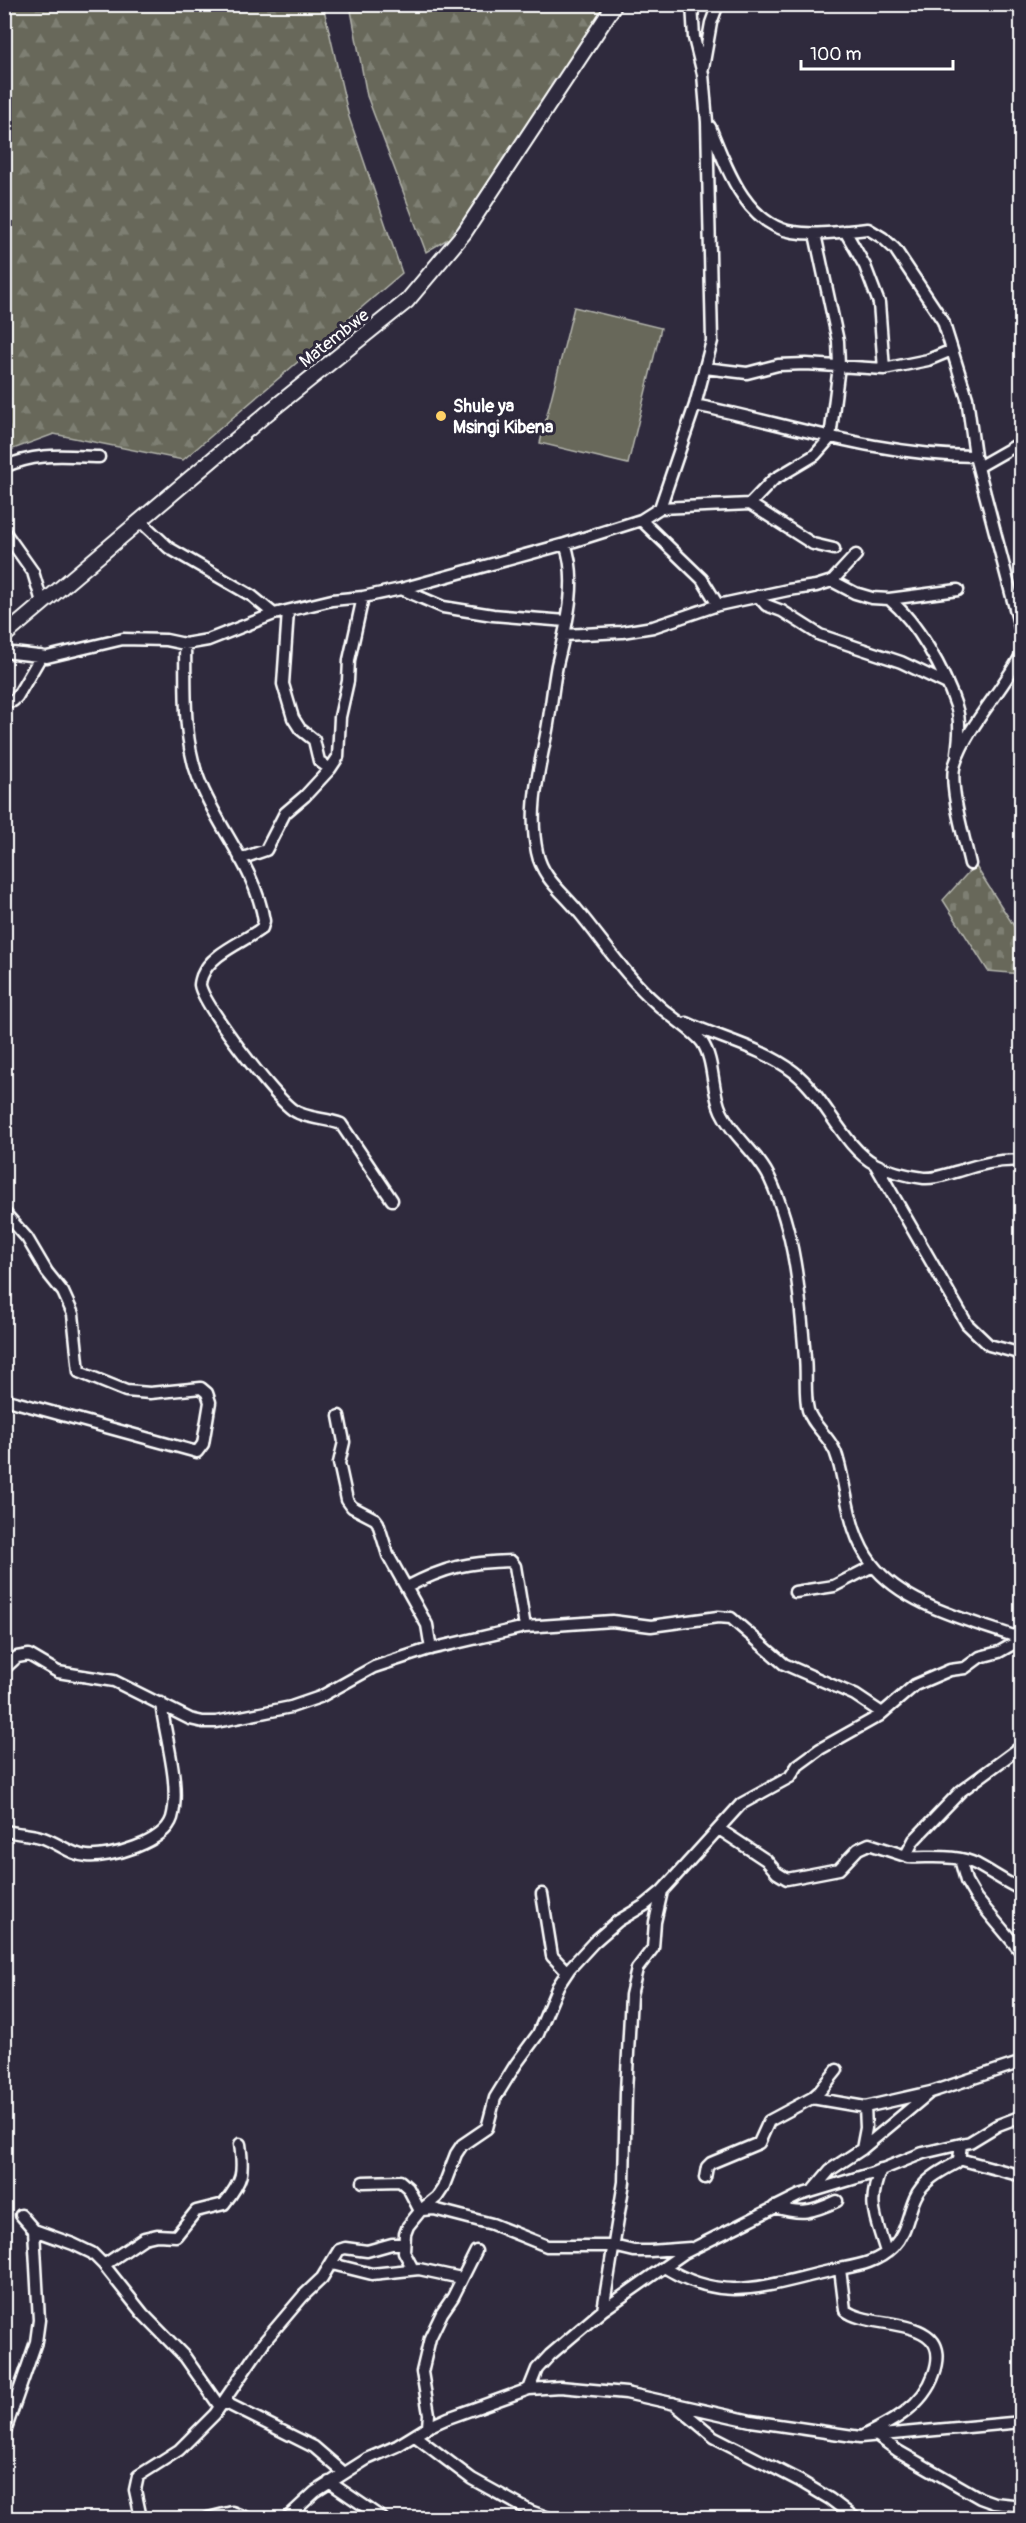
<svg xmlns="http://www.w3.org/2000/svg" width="1026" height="2523" viewBox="0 0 1026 2523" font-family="Pangolin,sans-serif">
  <defs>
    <pattern id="forest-firs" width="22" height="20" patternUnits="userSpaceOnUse" patternTransform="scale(1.5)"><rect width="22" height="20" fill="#67685a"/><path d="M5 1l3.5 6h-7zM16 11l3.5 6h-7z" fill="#7e7f73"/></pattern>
    <pattern id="cemetery-stones" width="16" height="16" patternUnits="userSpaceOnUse" patternTransform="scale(1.5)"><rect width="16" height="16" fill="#67685a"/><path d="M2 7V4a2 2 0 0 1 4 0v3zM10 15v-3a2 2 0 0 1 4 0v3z" fill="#7e7f73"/></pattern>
  </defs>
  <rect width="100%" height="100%" fill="#2f2a3d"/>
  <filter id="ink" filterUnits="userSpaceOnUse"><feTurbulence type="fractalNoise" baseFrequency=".0167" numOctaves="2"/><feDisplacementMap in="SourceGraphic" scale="12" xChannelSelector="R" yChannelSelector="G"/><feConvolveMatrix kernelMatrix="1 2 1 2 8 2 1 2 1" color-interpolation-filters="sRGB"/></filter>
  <g filter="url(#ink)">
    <path fill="url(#forest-firs)" stroke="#b3b4ac" stroke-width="1.5" d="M4 5H323L349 117 402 273 183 460 54 434 5 452Z
      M350 5H608L458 233 426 252 367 96Z"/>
    <path fill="url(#cemetery-stones)" stroke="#b3b4ac" stroke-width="1.5" d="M975 865 1021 937V974L988 971 943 900Z"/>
    <path fill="#67685a" stroke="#b3b4ac" stroke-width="1.5" d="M574 307 661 328 628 464 540 443Z"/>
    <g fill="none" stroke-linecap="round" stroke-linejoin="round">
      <g stroke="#fff" stroke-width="15">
        <path id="minor" d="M703 68 711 23 718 4
          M710 127C726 166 745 224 793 232 818 236 844 231 868 229L883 238 895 249 943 321 967 398 975 456 1022 635
          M845 231 865 266 879 303 884 369
          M705 368 747 373 778 365 806 364 884 369 928 360 952 350
          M695 405C788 424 879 456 975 456
          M4 467C37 452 64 456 99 457
          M978 467 1022 442
          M750 504 773 480 815 455 830 438 839 366 838 341 815 234
          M660 508 750 504 813 544 834 549
          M139 520 169 548 252 596 274 614
          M641 520 702 579 718 605
          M4 531 33 572 42 602
          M565 544C579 581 566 627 557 665 553 686 551 708 547 730 539 771 528 810 537 852 542 877 561 891 577 910 604 942 625 976 657 1004 668 1015 694 1031 702 1042 715 1061 711 1090 721 1111 733 1137 759 1154 770 1179 796 1235 800 1297 805 1358 807 1375 804 1394 808 1410 812 1426 833 1438 838 1460 848 1495 848 1533 872 1564 905 1607 973 1621 1022 1639
          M832 581 855 593 872 598 889 599 958 590
          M401 589 443 607 493 615 566 621
          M758 596 766 605 782 611 820 635 901 662 945 683
          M889 599C918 623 944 670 956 706 961 721 959 738 957 753
          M288 611 283 684 293 718 300 729 314 740 319 761 330 769
          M564 635 622 632 653 627 718 605 788 590 816 586 832 581 856 555
          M185 644C186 690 182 736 199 780 218 829 256 869 264 921L262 928C244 942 211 953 202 976 201 979 200 982 200 985 203 1005 275 1098 293 1110 306 1119 326 1118 341 1124L392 1200
          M4 652 47 657 123 639 166 640 185 644 208 640 274 614 332 600 363 597 401 589 565 544 641 520 660 508 695 405 712 341 707 122 703 74 694 38 692 4
          M4 701H13L17 697 41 656
          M240 859 266 850 285 813 305 796 330 769 338 757 340 717 348 681 349 660 363 597
          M970 864C965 841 948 785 955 764 967 726 1004 689 1022 653
          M687 1023C722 1039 763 1048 794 1072 825 1096 843 1147 875 1164 888 1171 909 1176 924 1178 936 1179 947 1174 959 1171 980 1164 1000 1159 1022 1161
          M875 1164 967 1324 989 1345 1022 1354
          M4 1212 27 1238 47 1272 63 1292 73 1314 79 1372 126 1391 150 1393 201 1388 207 1393 210 1402 203 1444 197 1452 4 1399
          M339 1416 344 1442 339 1463 347 1500 352 1507 375 1519 378 1523 388 1555 427 1625 431 1649
          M407 1587C445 1567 468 1562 511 1561L515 1566 525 1627
          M795 1592 834 1586 873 1566
          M4 1669 17 1657 29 1655 58 1672 114 1681 190 1719 203 1722H216L291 1707 320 1697 374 1667 426 1650 525 1627 612 1621 651 1626 718 1617 731 1618 784 1664 855 1695 882 1713
          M1022 1746 961 1791 914 1840 907 1853 909 1857C929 1858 957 1854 976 1864 991 1872 1005 1882 1022 1890
          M719 1829 766 1860 777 1873 787 1879 839 1869 858 1849 869 1844 909 1857
          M4 1830C19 1835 27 1833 40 1837 56 1841 70 1855 87 1856 110 1858 164 1843 172 1818 181 1785 165 1737 161 1703
          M960 1859 966 1881 976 1898 1022 1953
          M542 1894 552 1956 567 1972
          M812 2098 865 2107 931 2092 1022 2062
          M862 2149 866 2128 865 2107
          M959 2159 1022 2176
          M881 2169C866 2205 876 2218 886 2252
          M705 2178 707 2167 711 2163 759 2143 769 2121 812 2098 820 2091 837 2070
          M363 2182 400 2181 408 2188 420 2211
          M814 2189 830 2170 862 2149 928 2094
          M774 2207C802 2215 811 2213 837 2201
          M422 2210 434 2209 492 2224 547 2246H613L634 2251H650L690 2248
          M21 2215 34 2230 73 2244 92 2253 104 2265 143 2314 185 2357 220 2407
          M332 2264 372 2274 419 2269 461 2278
          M104 2265 144 2238 157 2235 176 2236 196 2211 224 2204C243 2180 244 2173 240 2144
          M664 2267C725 2305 766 2285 830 2271 852 2266 875 2265 893 2247 907 2232 907 2216 915 2198 922 2181 941 2171 956 2163L959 2159 961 2145
          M413 2269 404 2252 405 2234 408 2226 421 2210 437 2197 443 2188 456 2154 462 2145 487 2128 495 2098 516 2064 538 2034 558 1986 570 1968 594 1942 618 1921 645 1905 662 1891 741 1804 790 1777 798 1765 820 1749 879 1716 915 1685 950 1670 965 1668 980 1657 999 1652 1022 1639
          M840 2269 845 2310C869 2331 956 2313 934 2374 923 2406 892 2422 863 2436
          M603 2310 624 2182 626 2092 631 1995 637 1969 653 1948 655 1922 662 1891
          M529 2389 537 2369 550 2355 603 2310 684 2253 800 2195 873 2173 923 2153 970 2142 998 2125 1022 2116
          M224 2402 314 2447 343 2472
          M673 2403 714 2437 800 2481 830 2499 855 2518
          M428 2427 429 2414 422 2372 430 2338 442 2313 453 2297 476 2251
          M4 2434 36 2342 39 2320 34 2230
          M415 2436 472 2479 530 2511 549 2518
          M879 2437 898 2451 980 2498 994 2503 1022 2506
          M329 2482 382 2518
          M141 2518 135 2490 138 2476 179 2450 215 2414 264 2342 303 2296 322 2278 339 2250 345 2248 367 2251 392 2244H404
          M208 2518 232 2512 247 2518
          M287 2518 315 2492 367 2459 397 2446 428 2427 448 2418 529 2389 560 2387 626 2393 751 2421 860 2437 1022 2422"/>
      </g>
      <g stroke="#fff" stroke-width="18">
        <path id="secondary" d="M4 636 265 415 407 301 464 233 615 4"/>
      </g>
      <use href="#minor" stroke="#2f2a3d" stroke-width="10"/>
      <use href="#secondary" stroke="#2f2a3d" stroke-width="14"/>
    </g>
  </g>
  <circle fill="#ffd166" stroke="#2f2a3d" stroke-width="2" cx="441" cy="416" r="6"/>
  <g text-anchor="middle" stroke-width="6" stroke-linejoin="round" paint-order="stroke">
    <g font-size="18" fill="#fff" stroke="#2f2a3d">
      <text transform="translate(334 338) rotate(-38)" y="6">Matembwe</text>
    </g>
    <g font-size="18" font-weight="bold" fill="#fff" stroke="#2f2a3d" text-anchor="start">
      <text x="453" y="412">Shule ya<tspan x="453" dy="21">Msingi Kibena</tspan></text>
    </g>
  </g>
  <rect width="1026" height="2523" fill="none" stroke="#2f2a3d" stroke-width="24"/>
  <rect x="12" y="12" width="1002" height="2499" fill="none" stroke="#fff" stroke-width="2" filter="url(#ink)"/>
  <path d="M801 60v9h152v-9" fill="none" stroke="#ffffff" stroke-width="3"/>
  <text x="810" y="60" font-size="18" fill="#ffffff" stroke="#2f2a3d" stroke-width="4.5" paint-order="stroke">100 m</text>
</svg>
